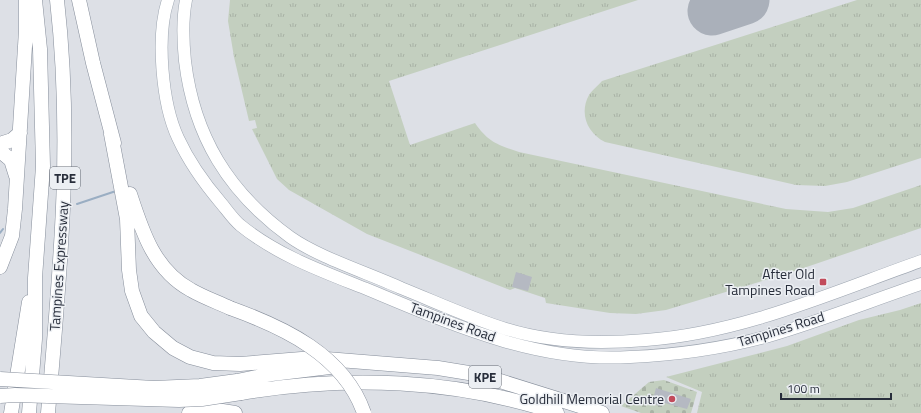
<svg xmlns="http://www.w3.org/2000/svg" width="921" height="413" viewBox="0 0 921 413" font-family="'Titillium Web',sans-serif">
  <defs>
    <pattern id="grass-tufts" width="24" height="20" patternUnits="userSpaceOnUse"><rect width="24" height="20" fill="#c3cfbf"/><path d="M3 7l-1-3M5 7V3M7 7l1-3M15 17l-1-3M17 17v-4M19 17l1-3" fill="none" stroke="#a8b2a5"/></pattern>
    <pattern id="cemetery-stones" width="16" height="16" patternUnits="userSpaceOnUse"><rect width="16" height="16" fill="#c3cfbf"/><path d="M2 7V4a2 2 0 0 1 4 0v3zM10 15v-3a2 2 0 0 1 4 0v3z" fill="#a8b2a5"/></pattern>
  </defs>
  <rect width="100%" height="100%" fill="#dde0e6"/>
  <path fill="url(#grass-tufts)" d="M230 0H638L389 81 410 145 475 123C488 142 498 145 519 152L786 209 828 212 853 208 921 185V228L789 273 666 310 636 314 610 313 546 303 545 298 515 288 510 290 367 234 289 190 277 179 252 129 257 128 255 120 249 121 234 57 228 21Z
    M857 0H921V158L847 182 825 186 796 185 605 142C587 133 579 113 589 95 592 90 598 86 602 81Z
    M921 303V413H697L702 392 666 377 787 346 859 320 900 310Z"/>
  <path fill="url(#cemetery-stones)" d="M664 380 697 392 691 413H641L621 406 649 382Z"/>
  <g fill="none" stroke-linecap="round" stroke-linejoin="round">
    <path stroke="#9aaec3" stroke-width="2" d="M77 204 116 191
      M0 233 3 229"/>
    <path stroke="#aab0ba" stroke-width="49" d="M712 11 745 0"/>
  </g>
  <path fill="#b5b9c2" d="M516 272 532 277 528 291 512 287Z
    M656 388 691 399 687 409 661 402 659 406 652 403Z"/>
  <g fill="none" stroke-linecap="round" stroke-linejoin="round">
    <g stroke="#9da5b0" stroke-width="13">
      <path id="major" d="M168 0C156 36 162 104 178 138 189 162 204 183 221 203 227 210 233 219 240 225 278 256 324 272 369 290 453 325 538 363 630 357 676 355 725 348 769 336 820 321 871 301 921 284
        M186 0C182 20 183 41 185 61 194 136 228 192 290 237 318 257 368 273 401 288 436 302 470 318 506 329 551 343 600 344 646 340 742 333 831 293 921 261"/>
    </g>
    <g stroke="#868e9b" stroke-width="15">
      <path id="highway" d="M79 0 93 63 114 143
        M111 134 127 219 129 270 132 291 141 316 154 332 173 348 190 357 213 363 240 364 314 358 438 368 481 375 602 413
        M0 144 12 140 20 133
        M0 151 11 160 16 176
        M130 194C142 231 154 270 191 290 203 297 217 302 230 308
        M0 267 12 236 15 209 26 30V0
        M237 381 272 374 338 366
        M241 393C346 375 456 379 557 413
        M11 413 29 302
        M29 413 35 339V278L43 166 40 49 35 0
        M48 413C60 273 73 141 57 0
        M189 413 216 410 235 413"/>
    </g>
    <use href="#major" stroke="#fff" stroke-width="12"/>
    <use href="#highway" stroke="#fff" stroke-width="14"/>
    <g stroke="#868e9b" stroke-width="15" stroke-linecap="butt">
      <path id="highway-bridge" d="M230 308C283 327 344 355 364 413
        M0 379 154 388 200 386 237 381
        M0 396 15 395 179 400 202 399 241 393"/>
    </g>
    <use href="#highway-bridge" stroke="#fff" stroke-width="14"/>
  </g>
  <g fill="#c24b5b" stroke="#eceff3" stroke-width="1.5">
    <rect x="819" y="278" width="8" height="8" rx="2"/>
    <circle cx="672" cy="399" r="4"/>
  </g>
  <g text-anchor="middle" stroke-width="3" stroke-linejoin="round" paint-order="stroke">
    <g fill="#eceff3" stroke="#636872" stroke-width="1">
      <rect x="50" y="167" width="30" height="22" rx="3"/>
      <rect x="469" y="366" width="32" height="22" rx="3"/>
    </g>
    <g font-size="13" font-weight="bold" fill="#282e3b">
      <text x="65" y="183">TPE</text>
      <text x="485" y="382">KPE</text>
    </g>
    <g font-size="14" fill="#282e3b" stroke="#eceff3">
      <text transform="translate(59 266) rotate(-86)" y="5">Tampines Expressway</text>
      <text transform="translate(453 322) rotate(20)" y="5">Tampines Road</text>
      <text transform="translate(781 329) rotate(-17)" y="5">Tampines Road</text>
    </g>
    <g font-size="14" fill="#282e3b" stroke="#eceff3" text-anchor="end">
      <text x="815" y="279">After Old<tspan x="815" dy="16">Tampines Road</tspan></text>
      <text x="664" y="404">Goldhill Memorial Centre</text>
    </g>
  </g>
  <path d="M781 393v6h110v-6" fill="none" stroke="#282e3b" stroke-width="2"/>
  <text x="787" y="393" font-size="12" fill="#282e3b" stroke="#eceff3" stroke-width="3" paint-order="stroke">100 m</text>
</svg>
